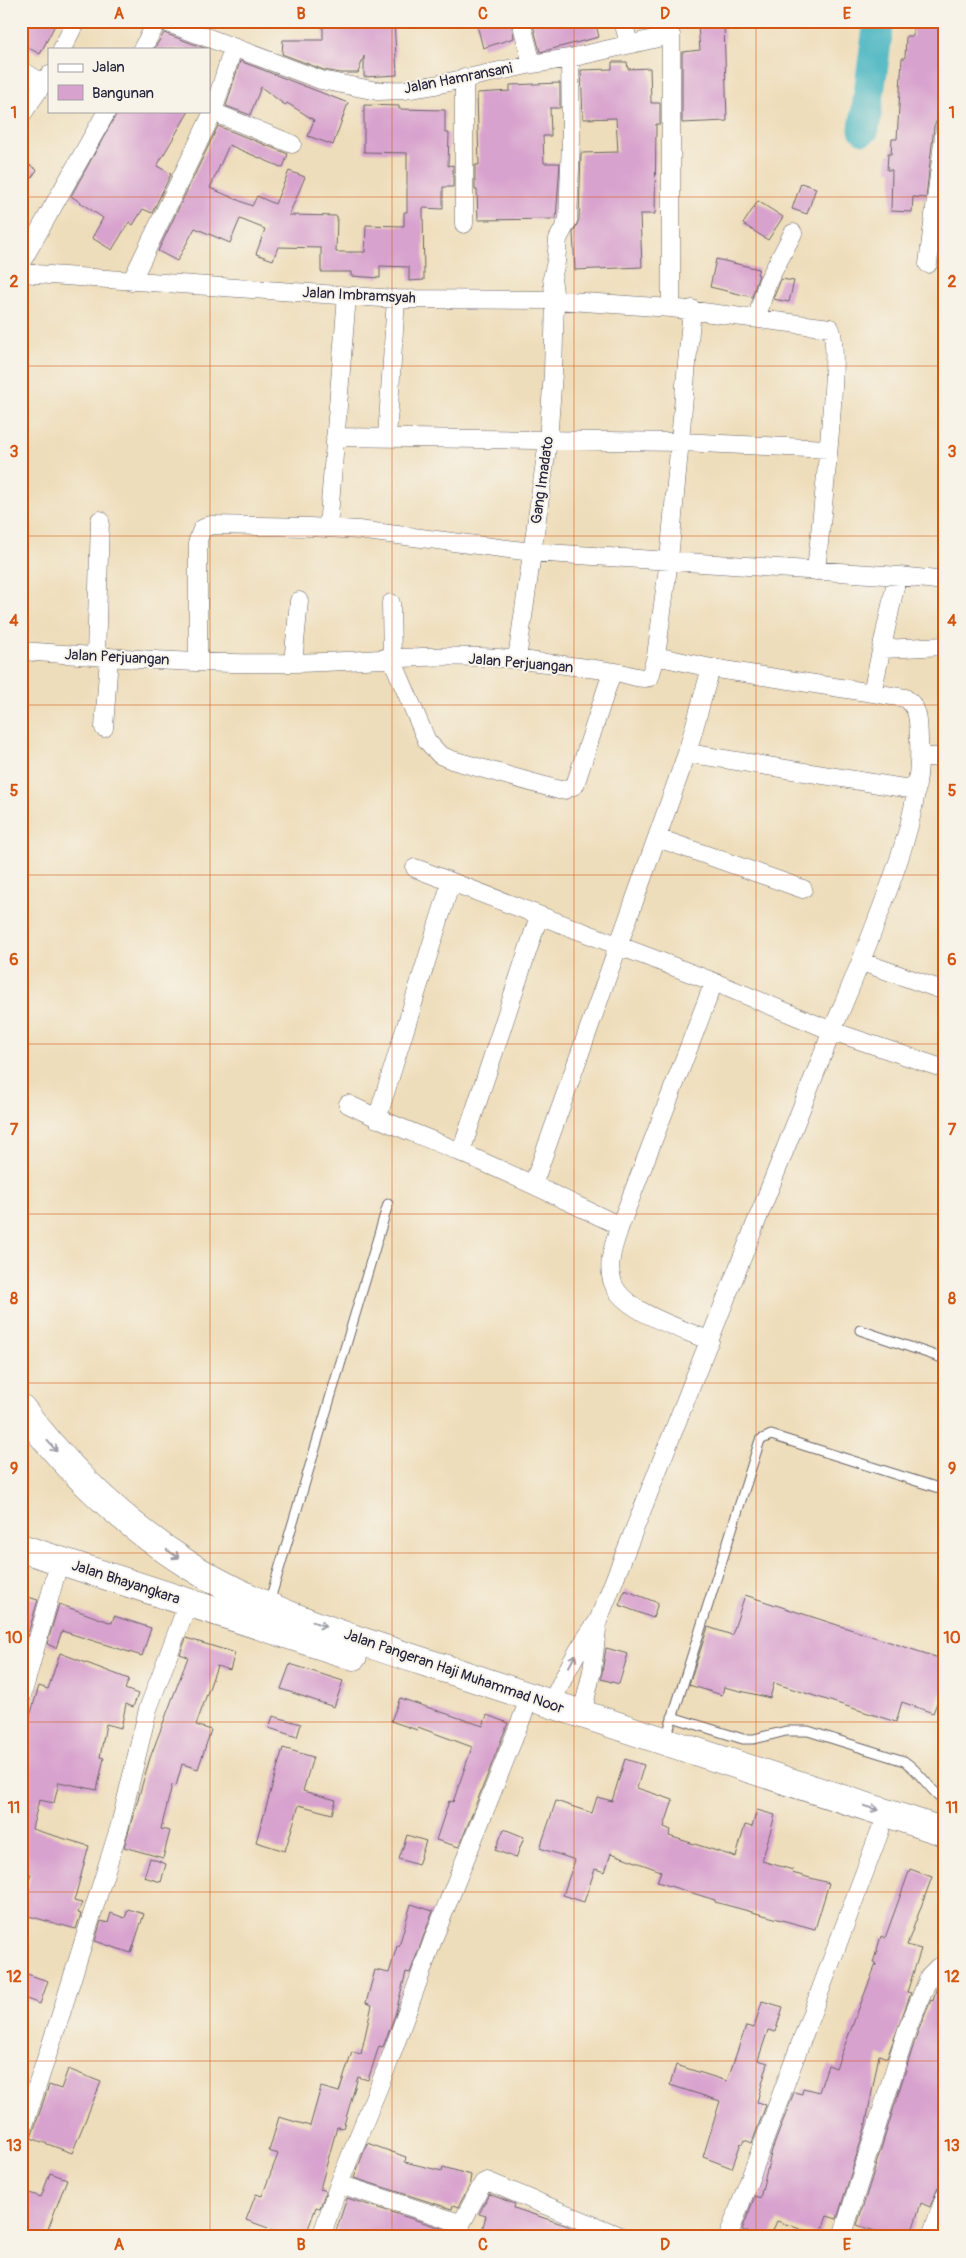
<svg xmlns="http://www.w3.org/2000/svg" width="966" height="2258" viewBox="0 0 966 2258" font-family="Pangolin,sans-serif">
  <rect width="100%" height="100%" fill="#f7f3e8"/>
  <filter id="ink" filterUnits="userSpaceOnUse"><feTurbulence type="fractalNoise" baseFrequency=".02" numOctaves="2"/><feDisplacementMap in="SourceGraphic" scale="10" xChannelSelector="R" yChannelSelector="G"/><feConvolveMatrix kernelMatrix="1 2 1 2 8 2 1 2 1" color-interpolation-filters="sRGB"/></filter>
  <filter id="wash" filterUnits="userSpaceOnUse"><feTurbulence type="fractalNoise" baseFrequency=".0096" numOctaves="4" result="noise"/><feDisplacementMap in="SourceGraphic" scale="20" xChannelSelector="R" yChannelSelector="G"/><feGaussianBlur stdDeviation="1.12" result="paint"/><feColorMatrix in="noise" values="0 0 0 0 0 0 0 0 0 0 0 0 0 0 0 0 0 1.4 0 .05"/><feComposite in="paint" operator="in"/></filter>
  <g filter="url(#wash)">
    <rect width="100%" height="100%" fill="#eeddba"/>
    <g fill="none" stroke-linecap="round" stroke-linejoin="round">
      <path stroke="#48b6c2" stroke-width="31" d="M864 129 879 21"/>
    </g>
    <g id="blocks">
      <path fill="#d8a2ce" d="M21 21H57L40 54 21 44Z
        M323 21H394L397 75 364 77V56L358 73H341L324 70 282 54 283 40H323Z
        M476 21H511L514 38 483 48Z
        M532 21H595L599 37 540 52Z
        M913 21H945L943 113 945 117 937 120 934 126 926 198 913 197 912 212 891 211 892 170H887L888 154H891L892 139H897L902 58H905L906 36H913Z
        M724 24 727 121 682 123V52L700 50 698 26Z
        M164 33 207 49H154Z
        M240 61 348 103 333 145 308 136 314 120 287 103 285 105 261 87 250 115 226 106Z
        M612 62H627L628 69 650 68 651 103H660V124H656L655 214H640L642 267 575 270 573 233 579 220 581 153 618 152 616 118 583 119 581 70 612 69Z
        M560 83V108H550L551 136H543L544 163H560L556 219 478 220 477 190H475V165H479L477 93 510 91V85Z
        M364 105 399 106V109L445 110V133H449L448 166 453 165V187H443V209L423 208 424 280 409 281V267L380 266V278L351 276V272H321V248L278 247 273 260 256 254 265 229 240 219 230 243 195 228 177 261 158 251 218 126 288 154 283 168 229 145 210 188 252 206 257 196 275 204 289 171 305 177 289 215 337 216 336 252H365L366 225 404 226V212H407V153L364 152Z
        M118 111H189L157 166 171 174 152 213 143 209 133 225 129 222 112 250 92 238 103 218 71 196Z
        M21 159 37 170 21 192Z
        M801 183 816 188 807 214 792 209Z
        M758 201 783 217 768 240 743 224Z
        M716 259 759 269 757 274 759 275 752 297 710 287Z
        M781 279 794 281 789 302 773 299Z
        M625 1590 658 1603 653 1618 619 1605Z
        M21 1595 38 1600 27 1637 21 1635Z
        M745 1595 945 1660V1694L941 1693 933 1713 902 1702 896 1722 774 1683 770 1698 724 1687 722 1695 689 1685 708 1627 732 1635Z
        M59 1604 112 1623 114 1616 151 1628 142 1656 62 1631 56 1648 47 1644Z
        M186 1638 235 1653 230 1670 217 1666 196 1725 211 1730 198 1769 182 1764 176 1786 172 1785 161 1829 170 1831 163 1858 124 1847 150 1758 188 1657 180 1654Z
        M606 1648 628 1654 619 1684 601 1679Z
        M60 1653 129 1679 125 1689 138 1694 133 1707 126 1704 121 1728 106 1724 100 1757 104 1758 97 1790 59 1782 54 1803 39 1800 32 1829 89 1846 74 1901 82 1903 78 1913 81 1914 76 1929 21 1914 31 1874 21 1871V1735L24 1736 39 1686 48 1689Z
        M290 1664 343 1681 334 1707 281 1689Z
        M400 1698 483 1726 487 1715 508 1723 459 1847 436 1840 449 1801 453 1802 472 1747 418 1727 417 1730 391 1721Z
        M273 1716 301 1724 297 1737 269 1728Z
        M283 1748 313 1757 303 1791 336 1800 332 1814 299 1805 285 1851 256 1842Z
        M625 1759 644 1765 637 1788 673 1800 664 1827 671 1830 669 1836 736 1857 745 1825 752 1827 757 1810 775 1815 762 1861 793 1870 792 1873 829 1883 815 1929 715 1902V1900L657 1882 661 1871 611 1853 605 1872 595 1869 584 1902 563 1895 575 1860 540 1848 556 1801 592 1813 597 1797 612 1801Z
        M504 1829 524 1837 516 1858 495 1850Z
        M407 1835 426 1841 418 1865 399 1859Z
        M150 1858 166 1864 161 1882 144 1877Z
        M910 1869 932 1877 907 1945 921 1949 907 1992 911 1993 887 2058 879 2055 865 2128 837 2219 827 2216 820 2236 777 2221 770 2237H746L748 2232 742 2230 755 2196 760 2198 772 2150 794 2092 802 2094 803 2088 819 2092 828 2065 836 2068 876 1964 873 1963 881 1936 885 1938Z
        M411 1904 433 1911 410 1973 406 1972 395 2015 383 2047 379 2046 368 2080 358 2077 343 2128 337 2127 320 2189 325 2191V2193L320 2208 316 2207 305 2237H293L246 2220 256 2194 262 2196 278 2154 269 2151 279 2117 310 2126 321 2087 339 2092 352 2052 361 2054 372 2005 366 2003 375 1970 389 1973 397 1946H399Z
        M128 1909 144 1914 131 1953 95 1941 101 1921 108 1923 111 1913 125 1918Z
        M21 1972 48 1981 40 2004 21 1997Z
        M942 1978H945V2186L938 2188 930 2207 921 2203 910 2237H892L857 2225 917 2034 931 2000 933 2001 938 1983Z
        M762 2001 783 2007 775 2032 768 2030 758 2060 768 2063 757 2102 766 2105 752 2143 745 2140 743 2144 741 2143 732 2168 703 2157 720 2101 670 2085 676 2065 727 2081 746 2026 754 2028Z
        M68 2069 101 2082 72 2153 31 2138 49 2085 61 2089Z
        M367 2143 406 2157 405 2162 442 2171 443 2167 471 2175 469 2187 458 2207 453 2205 452 2209 354 2178Z
        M50 2173 67 2179 45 2237H21V2190L41 2197Z
        M489 2194 515 2204 514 2208 565 2225 592 2237H534L514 2230 512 2237H480L486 2216 479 2214Z
        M347 2198 444 2229 441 2237H334Z"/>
    </g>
  </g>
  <g filter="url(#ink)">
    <use href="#blocks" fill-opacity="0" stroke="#696367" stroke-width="1"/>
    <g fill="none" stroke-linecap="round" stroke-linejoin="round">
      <g stroke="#696367" stroke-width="11">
        <path id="lane" d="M860 1330 945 1359
          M269 1603 388 1204
          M672 1717 743 1739H754L786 1731H808L904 1761C921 1772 929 1790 945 1801
          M666 1738 760 1440 771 1435 945 1490"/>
      </g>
      <g stroke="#696367" stroke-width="19">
        <path id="street" d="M163 21 321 80 377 91 404 90 435 85 532 64 570 58 671 35V308
          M521 21 532 64
          M623 21 629 44
          M62 49 76 21
          M142 49 158 21
          M21 70 44 84
          M464 77V224
          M213 112 292 144
          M21 116 49 75
          M21 263 107 111
          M928 264 945 127
          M21 273 396 299 555 300 671 308 830 328C843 345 819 538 816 571
          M131 282 213 112 233 48
          M757 317 767 283 793 233
          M335 437 681 442 828 449
          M387 438 396 299
          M328 528 347 296
          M391 603 392 659 427 741 440 755 452 760 559 790H564L575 785 612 672
          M883 649 945 646
          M21 651C112 657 202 665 293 663 368 662 445 651 520 660 553 664 588 667 621 673 630 675 642 680 650 677L656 656 669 560 692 309
          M96 656 100 520
          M517 659 548 441 553 373 555 300 552 278 556 262 558 239 568 220 571 140 570 58
          M198 662V540L202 529 211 525 310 527 358 530 532 552 900 576 945 581
          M293 663 299 601
          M872 693 895 587
          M104 728 109 657
          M687 753 916 790
          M920 757H945
          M658 838 803 889
          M415 868 714 982 832 1031 945 1069
          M862 962 945 991
          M348 1104C385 1123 423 1136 460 1152 514 1175 567 1201 620 1226
          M377 1119 451 882
          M461 1152 539 916
          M533 1185 687 753 711 668
          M710 1341C684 1329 623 1312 613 1283 606 1264 614 1244 620 1226L714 982
          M21 1699 60 1560
          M551 1704C565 1674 578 1647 598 1621L832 1031C850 989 867 947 883 904 903 851 922 796 919 739 918 722 920 708 905 698L711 668 656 656
          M582 1714 592 1671 598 1621
          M21 2134 60 2017 120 1825 148 1709 188 1603
          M339 2184 454 2221 460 2226 463 2236
          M460 2226 483 2183 487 2181 622 2237
          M321 2237 339 2184 390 2059 434 1937 525 1710
          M728 2237 880 1831
          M842 2237 907 2030 930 1975 938 1967 945 1968
          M931 2237 945 2196"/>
      </g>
      <g stroke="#696367" stroke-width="29">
        <path id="primary" d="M21 1408C67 1469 123 1523 187 1564 271 1617 377 1646 471 1677 628 1730 787 1781 945 1832
          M21 1548 353 1656"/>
      </g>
      <use href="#lane" stroke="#fff" stroke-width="9"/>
      <use href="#street" stroke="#fff" stroke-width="18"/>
      <use href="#primary" stroke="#fff" stroke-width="28"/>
    </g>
    <defs><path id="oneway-shaft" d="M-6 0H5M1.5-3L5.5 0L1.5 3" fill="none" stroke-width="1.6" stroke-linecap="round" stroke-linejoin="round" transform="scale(1.25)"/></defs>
    <g stroke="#9c9ca7">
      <use href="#oneway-shaft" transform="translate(52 1446) rotate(49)"/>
      <use href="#oneway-shaft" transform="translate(173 1554) rotate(34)"/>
      <use href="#oneway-shaft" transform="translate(319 1624) rotate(21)"/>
      <use href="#oneway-shaft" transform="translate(572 1661) rotate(-62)"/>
      <use href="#oneway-shaft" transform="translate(871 1808) rotate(18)"/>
    </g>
  </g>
  <path fill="none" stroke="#d45411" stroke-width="1" stroke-opacity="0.55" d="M210 21V2237M392 21V2237M574 21V2237M756 21V2237M21 197H945M21 366H945M21 536H945M21 705H945M21 875H945M21 1044H945M21 1214H945M21 1383H945M21 1553H945M21 1722H945M21 1892H945M21 2061H945"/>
  <g text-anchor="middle" stroke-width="4" stroke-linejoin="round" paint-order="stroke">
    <g font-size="15" fill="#22223b" stroke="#f7f3e8">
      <text transform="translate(458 78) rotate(-11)" y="5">Jalan Hamransani</text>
      <text transform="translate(359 295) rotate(3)" y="5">Jalan Imbramsyah</text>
      <text transform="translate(542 480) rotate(-82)" y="5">Gang Imadato</text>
      <text transform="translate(117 657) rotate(3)" y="5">Jalan Perjuangan</text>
      <text transform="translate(521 663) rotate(5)" y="5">Jalan Perjuangan</text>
      <text transform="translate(126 1582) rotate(18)" y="5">Jalan Bhayangkara</text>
      <text transform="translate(454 1671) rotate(19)" y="5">Jalan Pangeran Haji Muhammad Noor</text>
    </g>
  </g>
  <rect width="966" height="2258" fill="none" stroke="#f7f3e8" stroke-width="55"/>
  <rect x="48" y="48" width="162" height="65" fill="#f7f3e8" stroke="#a29fa3"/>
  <rect x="58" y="64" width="25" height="8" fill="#ffffff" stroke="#a29fa3"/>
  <text x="92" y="72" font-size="15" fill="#22223b">Jalan</text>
  <rect x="58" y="85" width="25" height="15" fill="#d8a2ce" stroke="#a29fa3"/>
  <text x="92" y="98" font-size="15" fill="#22223b">Bangunan</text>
  <rect x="28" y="28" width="910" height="2202" fill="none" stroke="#d45411" stroke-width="2"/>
  <g font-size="16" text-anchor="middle" font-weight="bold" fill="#d45411">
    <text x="119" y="19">A</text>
    <text x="301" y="19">B</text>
    <text x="483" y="19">C</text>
    <text x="665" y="19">D</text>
    <text x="847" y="19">E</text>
    <text x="14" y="118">1</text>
    <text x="952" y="118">1</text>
    <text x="14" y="287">2</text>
    <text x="952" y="287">2</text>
    <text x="14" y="457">3</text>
    <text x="952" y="457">3</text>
    <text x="14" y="626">4</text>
    <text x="952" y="626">4</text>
    <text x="14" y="796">5</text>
    <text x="952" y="796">5</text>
    <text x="14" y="965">6</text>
    <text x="952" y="965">6</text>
    <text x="14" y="1135">7</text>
    <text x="952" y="1135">7</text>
    <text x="14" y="1304">8</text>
    <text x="952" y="1304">8</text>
    <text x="14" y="1474">9</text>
    <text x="952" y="1474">9</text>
    <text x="14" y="1643">10</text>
    <text x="952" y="1643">10</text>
    <text x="14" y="1813">11</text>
    <text x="952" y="1813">11</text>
    <text x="14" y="1982">12</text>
    <text x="952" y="1982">12</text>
    <text x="14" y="2151">13</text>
    <text x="952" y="2151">13</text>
    <text x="119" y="2250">A</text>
    <text x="301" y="2250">B</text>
    <text x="483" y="2250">C</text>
    <text x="665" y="2250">D</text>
    <text x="847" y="2250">E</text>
  </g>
</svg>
